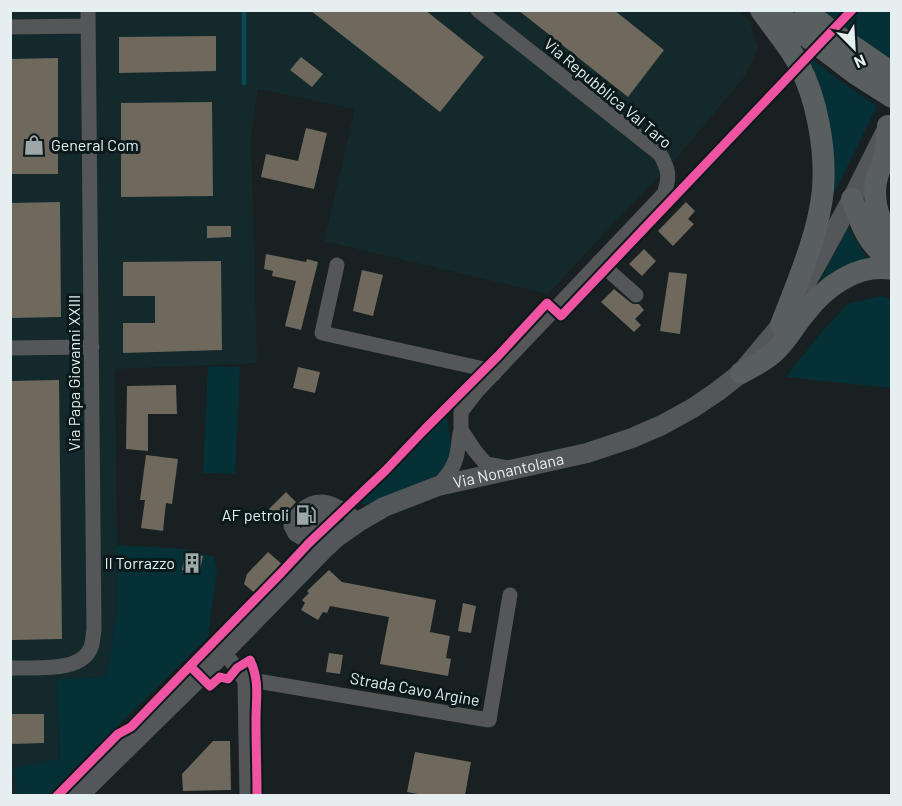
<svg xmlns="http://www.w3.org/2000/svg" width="902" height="806" viewBox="0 0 902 806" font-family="Barlow,sans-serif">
  <rect width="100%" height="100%" fill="#182022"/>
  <path fill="#14292c" d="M10 11H739L750 21 758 48 745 76 675 160 624 212 548 294 324 241 355 109 258 89 251 137 257 363 115 369 118 607 106 677 56 679 61 795H11Z"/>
  <path fill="#053136" d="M818 11H891V63Z
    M783 35 832 75 877 106 818 226 821 123Z
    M848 227 862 251 873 263 818 285Z
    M883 296 891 299V388L786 377 825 328 849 303Z
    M208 366 240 367 235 474 203 473Z
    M446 415C451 439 456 454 439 474L367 505 360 503Z
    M117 545 185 549 214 557 217 569 208 637 48 795H17L15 768 60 759 56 679 106 677 118 607Z"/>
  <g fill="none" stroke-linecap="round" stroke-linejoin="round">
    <path stroke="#074c53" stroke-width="4.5" d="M244 10V83"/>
  </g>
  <path fill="#6f685c" d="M310 10H425L484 57 440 112Z
    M518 10H614L664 50 628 97Z
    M216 36V71L119 73V37Z
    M301 57 323 74 312 87 290 70Z
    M58 58V174H10V59Z
    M212 102 213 196 121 197V103Z
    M306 128 327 133 314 189 261 177 266 154 298 161Z
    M60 202 61 317 10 318V203Z
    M686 202 695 211 688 219 694 224 673 246 658 231Z
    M207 226H231V237L207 238Z
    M644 249 656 261 642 276 629 264Z
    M266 254 306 262 307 259 318 262 301 330 285 326 296 281 272 276 273 271 264 269Z
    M221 261 222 350 123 353V323H155V296H123V262Z
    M362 270 383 275 373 316 353 311Z
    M669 272 687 274 680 334 660 331Z
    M614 289 630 302 633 304H639L644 310 635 319 641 325 634 332 601 302Z
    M298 367 320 372 315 393 293 388Z
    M59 380 62 639 12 640 10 381Z
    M176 385 177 414H148V451L126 449 127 386Z
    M146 455 178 459 172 504 166 503 163 531 141 528 145 500H140Z
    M286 492 296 502 287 512 283 519 278 518 269 509Z
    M268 552 283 565 256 594 244 584 247 574Z
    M185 553 203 556 199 574 182 570Z
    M329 570 342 582 436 600 430 632 450 636 446 658 451 659 448 676 380 664 389 617 330 606 327 613 323 612 318 620 301 610 305 603 302 600 309 593 307 591Z
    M463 603 476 606 471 633 458 631Z
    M329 653 343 655 340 674 326 672Z
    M10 714H44V743L10 744Z
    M213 741H230L231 790 183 791 182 774Z
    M415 752 471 762 465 795H423L407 792Z"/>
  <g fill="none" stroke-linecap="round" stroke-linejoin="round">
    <path stroke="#545658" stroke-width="15" d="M10 27 88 26
      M599 262 636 295
      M337 265 322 333 484 369 494 374
      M10 348 92 347
      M461 430V412L477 391 664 194C670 177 669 170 660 154L478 10
      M438 486C445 478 452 471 455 461 459 451 458 440 461 430L475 451 486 464 508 468
      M303 539C311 525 324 511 340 508
      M323 550 295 534 291 526C292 519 296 516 301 511 321 491 341 509 360 521
      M223 652 237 668 245 681 247 796
      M10 668C34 667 85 674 92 644 93 640 93 634 94 630L88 10
      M245 681H257L489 720 510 595"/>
    <path stroke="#535759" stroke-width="20" id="s1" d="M78 796 199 677 323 550 337 537 360 521 384 507 438 486 587 453 632 438 662 425 693 408 718 391 741 373 781 325 815 267 852 199 885 133"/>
    <path stroke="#595e5e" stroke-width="22" d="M761 10C773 28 788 44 798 63 817 98 826 149 823 189 819 234 797 283 781 325
      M772 10 856 74 892 97
      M805 10 835 34 892 73
      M888 126C887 136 887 146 885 155 884 162 879 169 877 177 871 200 880 224 892 244
      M852 199C862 228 868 243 892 263
      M741 373C752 367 764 361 773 353 786 342 794 326 805 313 825 287 857 263 892 269"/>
    <g stroke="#0c191b" stroke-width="13">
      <path id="cycleway" d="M57 796 118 734 131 727 190 666
        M257 796C257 770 256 745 256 720 256 698 260 681 250 660L237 668 228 679 220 677 210 686 190 666 281 573 309 543 386 470 424 430 498 356 547 303 561 316 852 10"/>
    </g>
    <use href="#cycleway" stroke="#f153a3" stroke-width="9"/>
  </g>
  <defs>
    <g id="shop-bare" transform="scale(1.62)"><path d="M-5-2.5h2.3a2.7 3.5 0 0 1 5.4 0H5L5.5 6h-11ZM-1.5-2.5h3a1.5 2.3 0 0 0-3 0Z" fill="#9ea7a8" stroke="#0c191b" stroke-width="2.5" paint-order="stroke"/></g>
    <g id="fuel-bare" transform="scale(1.62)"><path d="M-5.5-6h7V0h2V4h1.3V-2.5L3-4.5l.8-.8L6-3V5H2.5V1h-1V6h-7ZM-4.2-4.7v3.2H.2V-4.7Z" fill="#9ea7a8" stroke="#0c191b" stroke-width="2.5" paint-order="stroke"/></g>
    <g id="building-bare" transform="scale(1.62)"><path d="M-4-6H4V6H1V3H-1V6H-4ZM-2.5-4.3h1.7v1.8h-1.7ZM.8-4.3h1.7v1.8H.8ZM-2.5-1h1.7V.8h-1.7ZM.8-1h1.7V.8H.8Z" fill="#9ea7a8" stroke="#0c191b" stroke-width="2.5" paint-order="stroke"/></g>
  </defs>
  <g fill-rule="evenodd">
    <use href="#shop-bare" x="34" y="145"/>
    <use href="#fuel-bare" x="306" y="515"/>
    <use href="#building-bare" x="192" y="563"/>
  </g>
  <g text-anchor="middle" stroke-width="6" stroke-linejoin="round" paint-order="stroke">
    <g font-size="16" fill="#e6eff0" stroke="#0c191b">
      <text transform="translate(608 93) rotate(40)" y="6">Via Repubblica Val Taro</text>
      <text transform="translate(74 373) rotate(-90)" y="6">Via Papa Giovanni XXIII</text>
      <text dy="6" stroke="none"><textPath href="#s1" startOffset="552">Via Nonantolana</textPath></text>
      <text transform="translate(415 689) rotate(10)" y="6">Strada Cavo Argine</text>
    </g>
    <g font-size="16" fill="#e6eff0" stroke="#0c191b" text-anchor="end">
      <text x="51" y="151" text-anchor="start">General Com</text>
      <text x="289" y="521">AF petroli</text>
      <text x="175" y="569">Il Torrazzo</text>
    </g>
  </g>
  <rect width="902" height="806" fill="none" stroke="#e6eff0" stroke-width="24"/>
  <g transform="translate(854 48) rotate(156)" stroke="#0c191b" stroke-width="4.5" paint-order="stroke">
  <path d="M0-4.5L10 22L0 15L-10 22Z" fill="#e6eff0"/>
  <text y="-9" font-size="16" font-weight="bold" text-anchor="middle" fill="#e6eff0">N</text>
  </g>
</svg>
